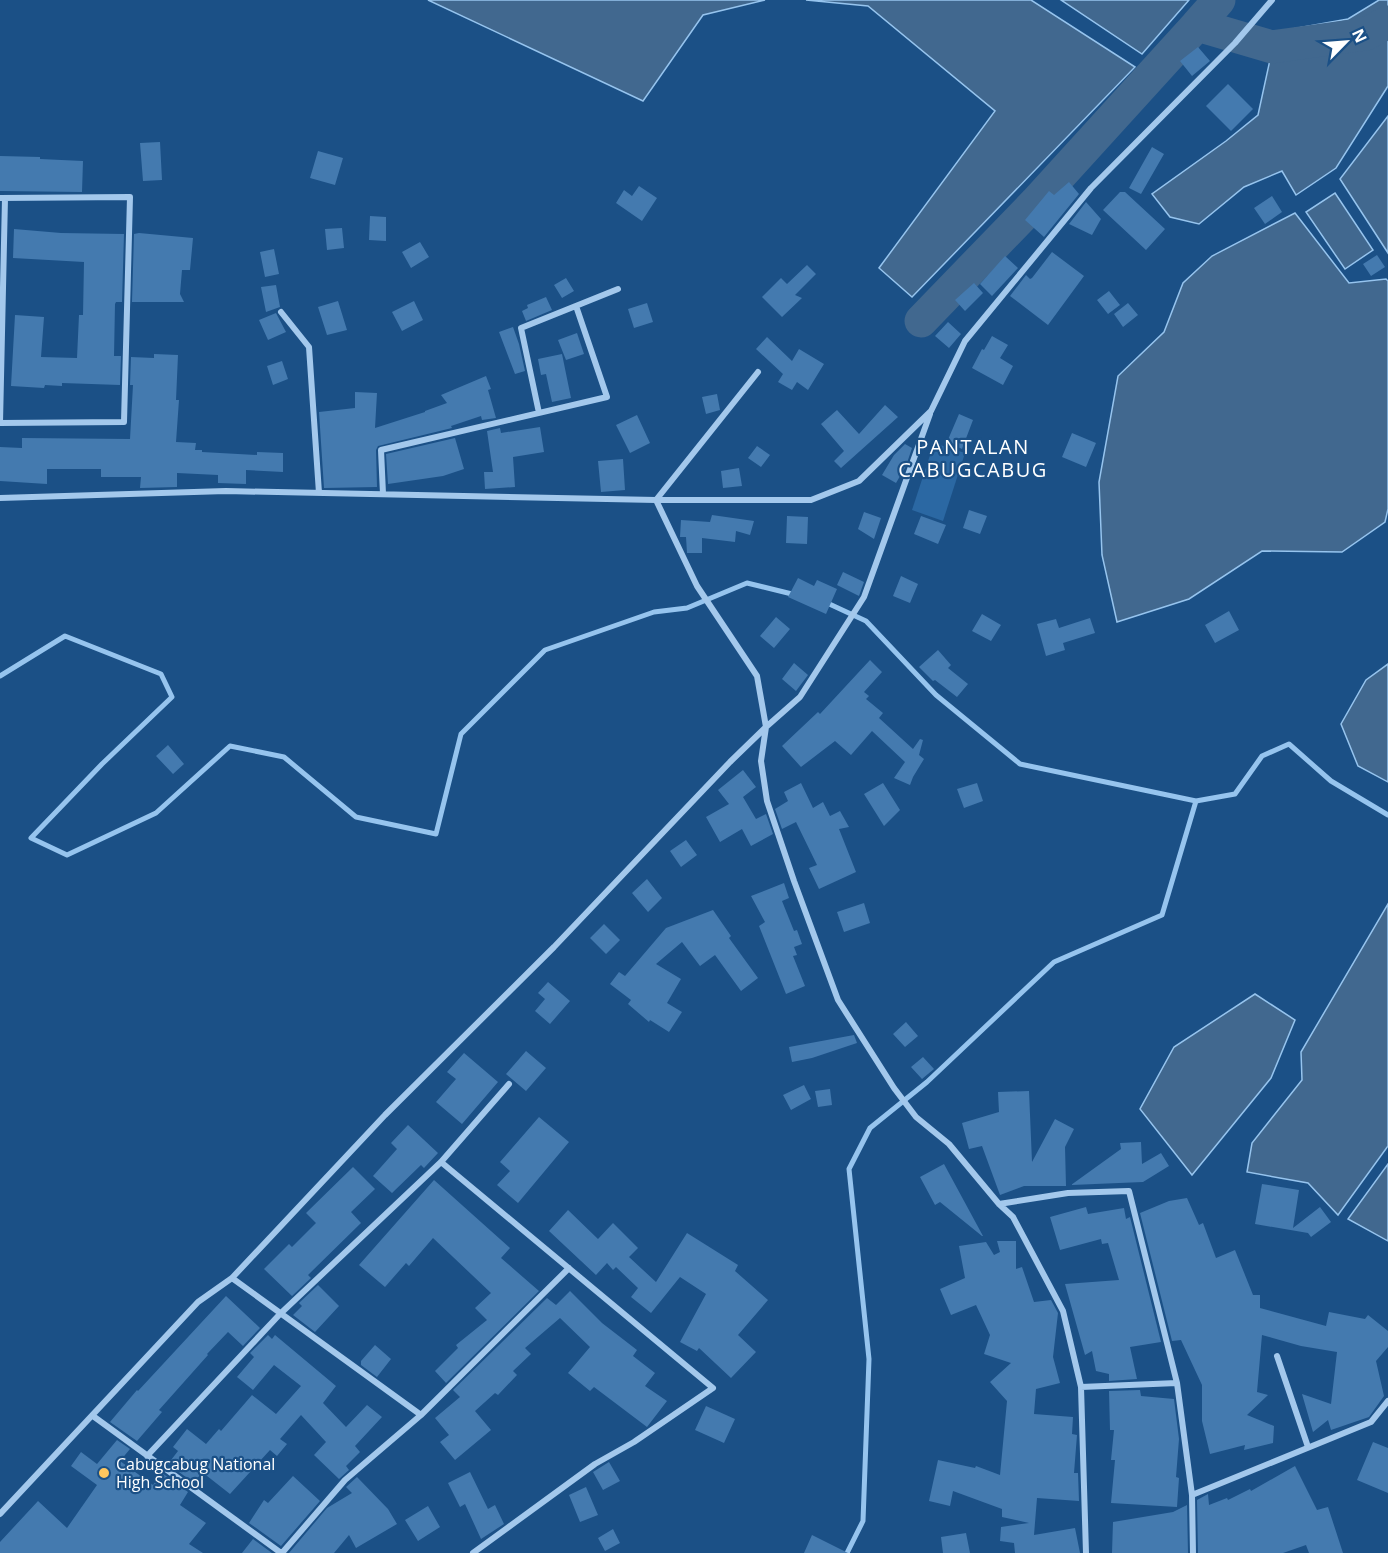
<svg xmlns="http://www.w3.org/2000/svg" width="1388" height="1553" viewBox="0 0 1388 1553" font-family="'Open Sans',sans-serif">
  <rect width="100%" height="100%" fill="#1b5086"/>
  <path fill="#2b68a3" d="M934 443 965 453 943 521 912 510Z"/>
  <path fill="#41688f" stroke="#96c4ee" stroke-width="1.5" d="M428 0H765L703 15 643 101Z
    M806 0H1031L1135 67 912 297 879 268 995 111 868 6Z
    M1061 0H1189L1142 54Z
    M1379 0H1388V86L1336 168 1296 195 1282 171 1244 187 1199 224 1170 217 1152 194 1226 141 1258 115 1276 32 1348 19Z
    M1388 116V253L1340 179Z
    M1335 193 1373 250 1345 269 1306 212Z
    M1295 213 1349 283 1386 279 1388 281V509L1385 522 1342 552 1262 551 1189 599 1117 622 1102 555 1099 482 1118 376 1164 332 1183 283 1212 256Z
    M1388 664V782L1358 766 1341 724 1366 680Z
    M1388 904V1146L1338 1215 1308 1183 1247 1172 1252 1143 1302 1080 1301 1052Z
    M1255 994 1295 1020 1271 1078 1192 1175 1140 1109 1174 1047Z
    M1388 1164V1241L1348 1219Z"/>
  <g fill="none" stroke-linecap="round" stroke-linejoin="round">
    <path stroke="#96c4ee" stroke-width="5" d="M825 602 866 621 936 695 1020 764 1196 801 1235 794 1262 756 1289 744 1331 781 1388 815
      M0 676 65 636 161 674 172 697 102 764 31 838 67 855 156 813 230 746 284 757 356 817 436 834 461 734 545 650 654 612 687 608 747 583 796 595
      M847 1553 863 1521 869 1359 849 1169 870 1128 927 1082 1054 962 1162 915 1196 801"/>
    <path stroke="#41688f" stroke-width="33" d="M1197 25 1219 0
      M921 321 1036 202 1197 25 1272 47 1366 34 1388 22"/>
  </g>
  <path fill="#447aaf" d="M1198 47 1210 61 1192 76 1180 61Z
    M1228 84 1253 109 1231 131 1206 106Z
    M160 142 162 180 143 181 140 143Z
    M1152 147 1164 154 1141 194 1129 188Z
    M318 151 343 158 335 185 310 178Z
    M0 156 40 157V159L83 161 82 192 0 191Z
    M1069 182 1079 194 1044 237 1025 220 1049 191 1054 195Z
    M639 186 657 198 642 221 616 203 624 190 632 196Z
    M1120 192H1125L1165 229 1146 250 1103 210Z
    M1272 196 1282 212 1265 224 1254 208Z
    M1086 202 1101 219 1092 235 1069 224Z
    M370 216 386 217V241L369 240Z
    M342 228 344 248 327 250 325 229Z
    M14 229 61 233 124 234 122 302H116L115 304 114 356H121L120 385 62 383V386L45 385 44 388 11 386 15 315 44 317 41 357 77 358 79 315H83L84 262 13 258Z
    M139 233 193 238 190 270H182L180 294 184 302H132L134 234Z
    M420 242 429 257 411 268 402 252Z
    M274 249 279 274 265 277 260 252Z
    M1052 252 1084 276 1048 325 1010 296 1026 275 1030 279 1032 278Z
    M1377 255 1385 267 1371 276 1363 264Z
    M1005 256 1018 268 992 296 980 284Z
    M807 265 816 274 795 295 802 298 782 317 762 297 781 278 787 284Z
    M566 278 574 291 562 298 554 285Z
    M974 283 983 293 965 311 955 300Z
    M276 285 280 307 266 312 261 287Z
    M1109 291 1120 305 1108 314 1097 300Z
    M546 297 552 310 526 321 522 311 528 308 527 305Z
    M338 301 347 330 327 335 318 307Z
    M414 301 423 320 402 331 392 312Z
    M647 303 653 322 634 328 628 309Z
    M1128 303 1138 315 1123 327 1114 314Z
    M276 313 286 332 268 340 259 320Z
    M948 322 961 334 949 348 935 336Z
    M513 327 519 344 525 371 515 374 499 332Z
    M577 333 584 354 566 360 558 340Z
    M992 336 1008 345 1000 358 1013 366 1003 385 972 368 982 349 984 350Z
    M767 337 792 361 799 349 824 364 808 390 797 382 792 390 778 382 783 374 756 349Z
    M154 354 178 355 176 400H179L176 442 196 443 195 450H202V452L257 455V452L283 453V472L246 470V484L218 483V475L177 473V487L140 488 141 477H101V469H47V484L0 481V447L22 448V438L130 439 133 385H130L131 357 154 358Z
    M562 354 571 398 552 402 546 374 541 375 538 359Z
    M282 361 288 379 273 385 267 366Z
    M486 376 491 389 488 390 496 418 482 420 481 416 451 426 452 428 378 446 376 450 377 487 324 488 319 412 355 408V392L377 393 375 428 425 412V411L447 403 441 395Z
    M717 394 720 410 706 414 702 397Z
    M885 405 898 417 841 468 834 461 844 451 821 424 837 410 859 434Z
    M959 414 973 420 962 449 947 442Z
    M637 415 650 443 630 453 616 425Z
    M540 427 544 452 513 457 515 487 485 489 484 472H493L487 431 500 428 501 433Z
    M1072 433 1096 443 1086 467 1062 457Z
    M455 438 464 469 443 476 388 484 386 454Z
    M905 444 912 448 906 466 896 483 882 475 894 455Z
    M757 446 770 455 761 467 748 458Z
    M623 459 625 490 601 492 598 461Z
    M739 468 742 486 723 488 721 471Z
    M969 510 987 516 980 534 963 528Z
    M864 512 881 518 874 539 858 529Z
    M712 515 754 521 750 535 736 531 735 542 702 538V553H687L686 537H680L681 520 710 522Z
    M787 516 808 517 807 544 786 543Z
    M921 516 946 525 938 544 914 534Z
    M843 572 864 582 859 596 837 585Z
    M901 576 918 584 910 603 893 596Z
    M798 578 814 586 817 580 837 589 826 614 788 597Z
    M1229 611 1239 630 1215 643 1205 625Z
    M982 614 1001 625 991 641 972 631Z
    M776 617 790 629 774 648 760 636Z
    M1090 618 1095 633 1063 643 1065 650 1046 656 1037 624 1056 619 1059 628Z
    M938 650 951 665 948 668 968 684 957 697 935 680 933 681 919 667Z
    M870 660 882 672 864 692 869 696 866 699 883 713 879 718 913 749 920 739 923 740 919 755 924 759 913 777 910 785 894 778 905 762 872 731 851 755 835 741 801 767 782 746 818 712 820 714Z
    M794 663 808 675 796 691 782 679Z
    M168 745 184 764 173 774 156 756Z
    M743 770 756 787 743 797 756 819 766 814 773 834 751 846 742 829 720 842 706 817 729 804 718 790Z
    M801 783 813 808 823 802 830 816 840 811 849 827 839 829 856 872 819 889 809 868 817 865 796 822 782 829 775 809 788 801 784 792Z
    M883 783 900 810 884 826 864 794Z
    M977 783 983 801 964 808 957 789Z
    M686 840 697 855 681 867 670 851Z
    M647 879 662 898 648 912 632 893Z
    M784 883 789 898 782 901 794 931 797 930 802 944 794 947 797 955 793 956 805 986 786 994 759 926 765 922 751 896Z
    M864 903 870 923 844 932 837 912Z
    M713 910 731 936 729 938 758 978 741 991 715 955 700 966 682 942 656 964 681 979 667 1003 682 1012 669 1032 650 1020 649 1022 628 1004 631 1000 610 984 619 972 625 976 666 928Z
    M604 924 620 940 606 954 590 938Z
    M548 982 570 1001 550 1024 535 1011 545 999 538 993Z
    M906 1022 918 1036 905 1047 893 1034Z
    M854 1035 857 1043 812 1058 792 1062 789 1047Z
    M526 1051 546 1068 526 1091 506 1074Z
    M464 1053 498 1082 462 1124 436 1102 456 1079 447 1072Z
    M923 1057 934 1069 922 1079 911 1067Z
    M804 1085 811 1099 791 1110 783 1095Z
    M830 1089 832 1105 818 1107 815 1091Z
    M1029 1091 1032 1162 1055 1119 1074 1129 1065 1147 1066 1186H1024L1000 1195 982 1146 969 1149 962 1123 999 1112 998 1092Z
    M539 1117 569 1142 518 1203 497 1185 510 1171 500 1162Z
    M408 1125 438 1153 424 1168 421 1165 392 1193 373 1176 397 1149 391 1143Z
    M1141 1142 1142 1164 1161 1153 1169 1166 1143 1182 1071 1185 1121 1149 1120 1143Z
    M944 1164 983 1236H982L940 1202 935 1205 920 1177Z
    M353 1167 375 1189 351 1212 361 1223 308 1275 311 1278 292 1296 264 1269 289 1244 292 1247 316 1223 306 1213Z
    M434 1180 510 1248 501 1258 539 1291 446 1383 435 1371 458 1348 456 1345 487 1320 475 1308 491 1293 433 1238 409 1266 406 1263 385 1287 359 1265Z
    M1262 1184 1299 1190 1293 1228 1320 1207 1331 1222 1311 1237 1308 1233 1255 1224Z
    M1187 1198 1199 1225 1203 1223 1216 1258 1235 1250 1253 1295H1260V1308L1326 1326 1329 1312 1365 1319 1368 1315 1388 1331V1347L1376 1361 1384 1396 1369 1417 1331 1430 1328 1420 1313 1432 1302 1394 1331 1404 1337 1352 1301 1346 1262 1335 1257 1392 1268 1395 1247 1415 1274 1426 1273 1443 1244 1450 1245 1445 1210 1454 1202 1421V1385L1181 1340 1172 1341 1140 1213 1169 1201Z
    M1086 1207 1088 1214 1124 1208 1126 1219 1130 1217 1161 1342 1130 1347 1137 1379 1109 1381V1374L1096 1371 1092 1351 1085 1355 1065 1284 1119 1280 1108 1243 1102 1244 1101 1239 1060 1250 1050 1217Z
    M568 1210 598 1239 613 1223 638 1248 629 1257 656 1282 687 1233 738 1265 735 1271 768 1300 738 1335 756 1352 731 1378 699 1348 697 1351 680 1342 706 1294 680 1277 651 1313 631 1297 638 1288 616 1267 613 1270 607 1263 596 1275 549 1231Z
    M997 1241H1016V1269L1022 1267 1034 1302 1051 1300 1058 1313 1053 1357 1060 1383 1036 1389 1034 1414 1073 1417 1072 1434 1077 1435 1074 1473H1078L1079 1501 1037 1498 1034 1535 1075 1528 1080 1553H1015L1014 1543 1000 1541 1001 1527 1029 1523 1002 1517V1509L953 1491 950 1506 929 1501 938 1460 975 1468 976 1466 1000 1475 1007 1401 990 1382 1011 1363 984 1354 990 1335 976 1305 951 1315 940 1289 965 1278 959 1246 986 1242 994 1255 1000 1252Z
    M318 1285 339 1306 315 1332 293 1315 302 1306 299 1303Z
    M570 1291 602 1323 637 1350 633 1356 655 1373 645 1386 667 1401 647 1427 594 1387 590 1391 568 1373 590 1347 560 1318 525 1348 531 1354 513 1371 517 1375 498 1395 495 1393 475 1411 491 1430 455 1460 440 1442 449 1435 435 1418 460 1397 453 1390 547 1298 556 1305Z
    M226 1296 260 1328 243 1346 228 1332 207 1354 208 1355 159 1410 162 1412 137 1441 110 1422 137 1390 138 1391Z
    M268 1335 272 1339 275 1335 336 1386 323 1403 346 1427 367 1405 382 1417 355 1446 360 1452 346 1466 349 1470 339 1479 314 1455 326 1442 301 1415 280 1439 287 1444 277 1456 270 1450 230 1494 202 1472 194 1483 168 1464 178 1451 173 1447 187 1429 206 1444 219 1429 221 1431 252 1395 276 1414 301 1386 274 1365 253 1390 237 1377 254 1357 250 1353Z
    M375 1345 391 1359 377 1377 361 1365V1361Z
    M1140 1390 1141 1396 1174 1399 1179 1439 1176 1477 1179 1478 1177 1507 1111 1503 1115 1460H1111L1114 1430H1110L1109 1391Z
    M706 1406 735 1419 724 1443 695 1430Z
    M117 1440 130 1449 120 1461 153 1485 162 1473 188 1492 180 1505 206 1523 189 1544 203 1553H0V1542L38 1501 67 1528 97 1485 71 1466 81 1452 97 1464Z
    M1373 1442 1388 1448V1493L1357 1480Z
    M609 1462 620 1481 603 1490 593 1472Z
    M1295 1466 1317 1510 1328 1507 1343 1553H1309L1306 1545 1283 1553H1198L1197 1500 1208 1494 1209 1505 1227 1498 1228 1500 1250 1489 1251 1491Z
    M470 1472 488 1509 495 1505 504 1524 481 1539 465 1504 460 1507 448 1483Z
    M293 1476 320 1501 281 1546 249 1523 264 1500 268 1503Z
    M357 1477 388 1509 397 1524 356 1548 349 1535 334 1553H289L327 1508 352 1493 346 1487Z
    M586 1487 598 1515 580 1522 569 1495Z
    M1187 1505 1188 1553H1112L1113 1522 1173 1512Z
    M428 1506 440 1527 418 1541 405 1520Z
    M613 1529 620 1543 605 1551 598 1538Z
    M966 1533 970 1553H943L941 1537Z
    M812 1535 848 1553H804Z
    M253 1539 272 1553H242Z"/>
  <g fill="none" stroke-linecap="round" stroke-linejoin="round">
    <path stroke="#a3c8ec" stroke-width="6" d="M0 198 130 197 124 422 0 423
      M281 312 309 347 319 493
      M539 413 521 328 618 289
      M0 423 5 198
      M383 494 381 450 607 397 576 306
      M0 498 226 491 656 500H811L859 481 931 411 965 341 1091 188 1235 43 1272 0
      M656 500 697 586 757 676 766 727 761 761 767 801 794 881 838 1000 894 1088 916 1117 949 1144 999 1204 1013 1217 1063 1311 1081 1387 1086 1553
      M656 500 758 372
      M441 1162 713 1388 634 1442 595 1464 473 1553
      M999 1204 1068 1193 1129 1191 1177 1383 1192 1495 1193 1553
      M232 1278 421 1415 569 1268
      M1277 1356 1308 1447
      M1081 1387 1177 1383
      M93 1416 281 1553
      M147 1456 280 1314 441 1162 509 1084
      M1192 1495 1371 1422 1388 1401
      M0 1514 198 1302 232 1278 385 1115 554 947 730 762 766 727 800 697 864 597 930 414
      M282 1553 345 1480 421 1415"/>
  </g>
  <circle fill="#fdc65f" stroke="#1b5086" stroke-width="2" cx="104" cy="1473" r="6"/>
  <g text-anchor="middle" stroke-width="4.5" stroke-linejoin="round" paint-order="stroke">
    <g font-size="16" fill="#fff" stroke="#1b5086" text-anchor="start">
      <text x="116" y="1470">Cabugcabug National<tspan x="116" dy="18">High School</tspan></text>
    </g>
    <g font-size="20" letter-spacing="1.5" fill="#fff" stroke="#1b5086">
      <text x="973" y="454">PANTALAN<tspan x="973" dy="23">CABUGCABUG</tspan></text>
    </g>
  </g>
  <g transform="translate(1346 42) rotate(65)" stroke="#1b5086" stroke-width="4.5" paint-order="stroke">
  <path d="M0-4.5L10 22L0 15L-10 22Z" fill="#ffffff"/>
  <text y="-9" font-size="16" font-weight="bold" text-anchor="middle" fill="#ffffff">N</text>
  </g>
</svg>
